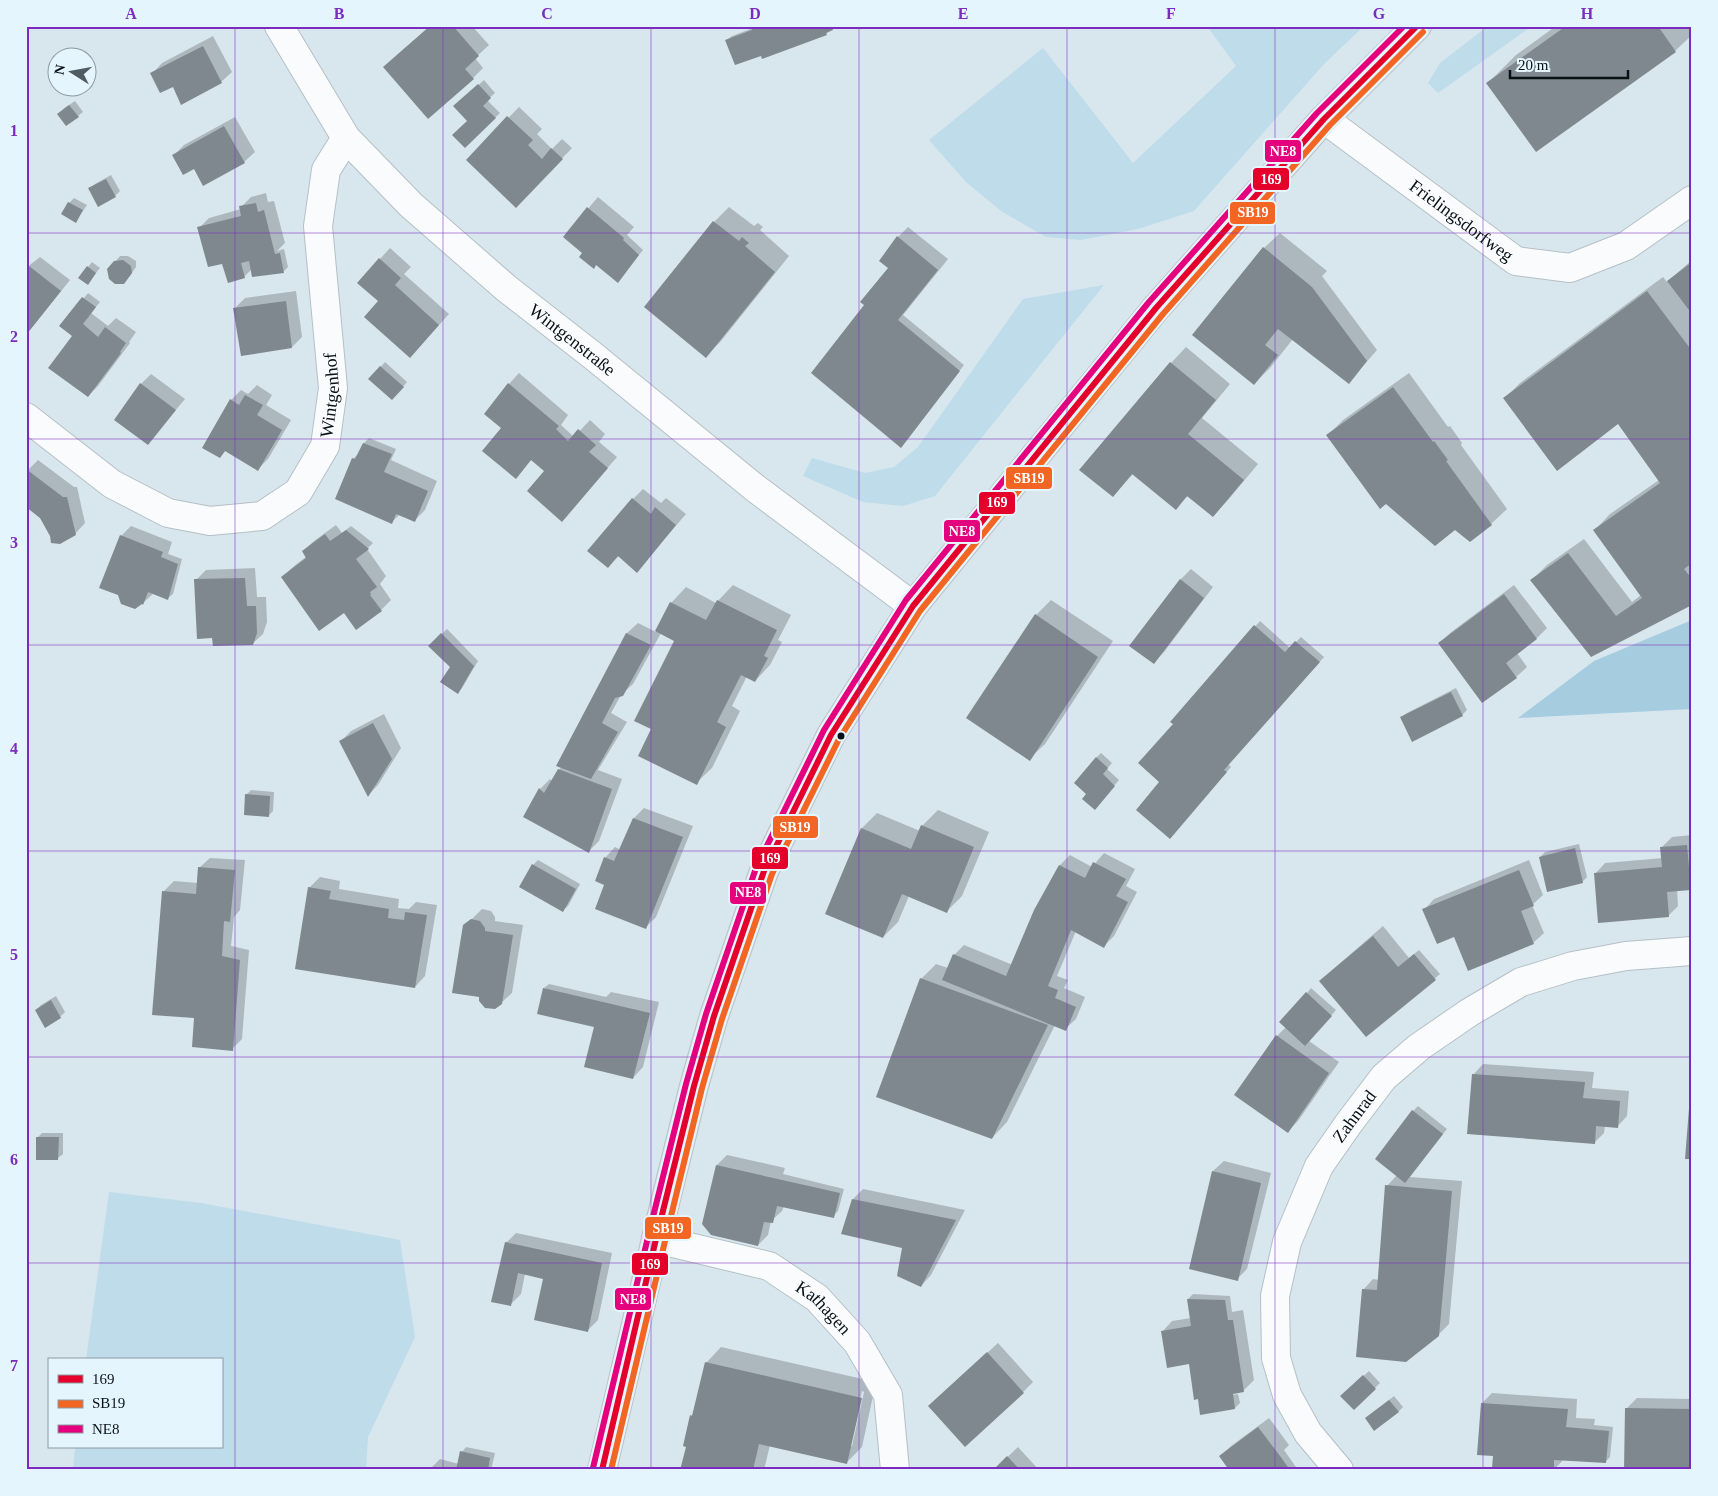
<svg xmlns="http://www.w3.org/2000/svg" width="1718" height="1496" viewBox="0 0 1718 1496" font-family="'Times New Roman',serif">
  <rect width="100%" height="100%" fill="#d8e6ee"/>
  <path fill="#bfdceb" d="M1207 26H1364L1324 64 1194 211 1138 229 1081 240 1046 237 1001 211 966 182 929 140 1043 48 1133 163 1236 66Z
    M1488 26H1532L1438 93 1428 83 1440 63Z
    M1104 285 935 496 903 506 863 502 803 476 812 458 865 473 894 467 918 447 1023 299Z
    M109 1192 201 1203 400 1240 415 1337 368 1437 366 1470H73L75 1447H221V1360H86Z"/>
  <path fill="#a6ccdf" d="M1692 620V709L1518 718 1594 661Z"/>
  <path fill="#0003" fill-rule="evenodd" d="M430 26H472L489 45 475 58 483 68 473 78 395 57Z
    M752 26H835L826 34 762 53 727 40 732 36 753 28Z
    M1556 26H1692V35L1675 51 1536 150 1488 83 1516 55Z
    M213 36 232 72 221 82 173 85 152 74 162 63Z
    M484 80 495 93 487 100 500 113 465 146 469 121 460 102Z
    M75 101 83 112 78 116 63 109Z
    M519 107 542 129 537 134 552 149 562 139 572 148 526 196 467 160Z
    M235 117 255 152 244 162 195 167 174 155 184 145Z
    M111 175 120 191 115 196 99 205 90 189 95 184Z
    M266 193 268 202 274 201 285 243 277 251 284 249 288 267 283 272 252 269 244 277 223 263 199 228 209 218 241 209V207L251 197Z
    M598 197 634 227 627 235 643 250 622 276 584 253 564 237Z
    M74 198 87 205 76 221 69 203Z
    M729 207 754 226 758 223 763 227 760 230 789 256 721 341 706 356 714 222Z
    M908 227 948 259 903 315 964 365 905 441 866 305 889 268 898 237Z
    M1280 233 1327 271 1322 276 1377 350 1349 382 1293 339 1270 368 1254 384 1194 335 1264 248Z
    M390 248 411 267 404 274 449 314 420 346 379 301 380 259Z
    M120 256H128L136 261V267L129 277 115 262Z
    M40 257 70 280 26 335V268Z
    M1692 260V604L1592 655 1532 580 1547 565 1584 539 1632 602 1641 595 1595 530 1610 514 1659 480 1618 422 1505 398 1520 383 1663 277 1667 282Z
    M92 262 100 268 87 284 88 267Z
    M296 291 302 337 292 347 234 309 245 298Z
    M88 293 100 302 91 313 108 326 116 318 136 332 129 342 130 343 98 386 88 396 73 336 61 326Z
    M1186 347 1230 384 1202 418 1258 464 1228 500 1213 516 1188 496 1175 508 1133 474 1113 496 1171 363Z
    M385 362 407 382 397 394 370 379Z
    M519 373 568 415 561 425 574 437 590 420 605 434 599 442 617 457 584 495 550 466 532 459 515 477 503 428 509 384Z
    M1409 373 1448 427 1450 426 1462 443 1461 445 1507 509 1491 524 1328 435 1343 420Z
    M151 374 185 399 148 443 141 384Z
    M257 385 272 395 266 405 291 420 268 459 258 469 226 450 220 457 231 400 241 390 248 394Z
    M369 438 396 449 391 460 437 481 425 510 414 521 400 514 391 523 353 459 360 452 364 443Z
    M38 460 74 487H77L85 523 75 534 51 536 26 472Z
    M643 489 661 503 666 498 686 514 637 571 619 556 608 566 633 499Z
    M336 525 342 533 351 526 373 543 367 549 386 576 380 584 391 600 381 610 344 612 282 577 293 567 307 556 303 551 314 541Z
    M131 526 172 542 168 554 182 559 173 594 168 598 154 593 143 603 121 536Z
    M255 568 257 597H266L267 622 263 634 252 644 213 637 196 580 206 570Z
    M1191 569 1213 587 1164 652 1153 663 1180 580Z
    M733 585 791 615 778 640 782 642 770 665 755 681 747 676 732 706 740 711 712 768 696 783 655 724 676 640 661 633 633 684 621 695 611 713 627 722 598 770 622 779 599 841 589 851 540 789 550 779 552 781 561 767 558 766 627 633 638 623 656 632 671 603 686 587 716 603Z
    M1514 585 1547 628 1537 638 1517 653 1527 667 1516 677 1483 701 1440 643 1450 633Z
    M1051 600 1113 641 1045 744 1029 759 1036 615Z
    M1260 621 1290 648 1301 637 1324 657 1228 764 1231 767 1174 832V724L1172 722Z
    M447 629 478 661 462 688 458 693 451 667 430 646Z
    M1456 688 1467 710 1462 715 1402 717 1407 713Z
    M384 714 401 748 378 785 368 795 341 741 351 731Z
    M1101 753 1112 763 1107 769 1119 780 1099 803 1088 794 1096 758Z
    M251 790 274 792 273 811 268 816 246 795Z
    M644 808 693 826 656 917 646 927 606 884 605 858 615 847 621 850 634 818Z
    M938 810 989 832 962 896 946 912 909 896 898 922 883 937 862 828 877 813 920 831 922 826Z
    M1692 835V888L1677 890 1678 906 1668 916 1595 874 1605 863 1663 858 1662 847 1672 837Z
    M1579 844 1587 877 1582 882 1540 857 1545 852Z
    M1104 853 1135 869 1126 886 1137 892 1114 936 1104 946 1076 931 1057 976 1068 980 1064 988 1085 997 1076 1019 1065 1029 1055 1025 1007 1122 992 1138 921 979 936 964 948 968 954 955 964 945 1013 965 1035 911 1060 865 1070 855 1092 867Z
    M210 858 245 860 240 910 234 917 231 946 249 950 242 1039 232 1049 195 1017 164 891 174 881 198 883 199 868Z
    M538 860 580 884 568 906 563 910 533 865Z
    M1529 860 1543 895 1532 905 1544 933 1533 943 1455 936 1424 910 1434 899Z
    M320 877 340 881 339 889 399 899 398 908 409 909 416 902 437 905 425 976 415 987 309 888Z
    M482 909 491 911 495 917V921L523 925 512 993 501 1003 465 926Z
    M1383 926 1409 958 1419 950 1440 974 1419 992 1331 971Z
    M549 984 606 997 611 992 659 1002 643 1067 633 1078 596 1023 544 988Z
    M1311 988 1336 1010 1309 1041 1339 1062 1298 1121 1288 1131 1277 1036 1286 1027 1307 993Z
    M56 996 65 1012 60 1017 36 1010 41 1005Z
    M1483 1064 1594 1072 1592 1088 1629 1091 1627 1116 1617 1127 1605 1126 1604 1133 1594 1143 1473 1075Z
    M1418 1106 1447 1129 1410 1177 1462 1181 1449 1324 1438 1335 1363 1290 1373 1279 1379 1280 1387 1186 1397 1175 1413 1111Z
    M42 1133H63V1154L58 1158 37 1138Z
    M727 1155 785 1168 783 1174 844 1189 838 1211 833 1216 784 1206 782 1211 771 1221 768 1235 758 1245 717 1165Z
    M1224 1161 1271 1173 1247 1269 1237 1279 1213 1171Z
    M863 1189 965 1210 931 1275 921 1286 904 1247 853 1199Z
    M516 1233 612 1253 598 1320 588 1330 545 1278 525 1274 521 1294 510 1305 506 1243Z
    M1193 1294 1230 1296 1232 1312 1243 1310 1254 1380 1243 1391 1203 1397V1400L1238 1394 1240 1403 1235 1408 1201 1413 1199 1398H1196L1190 1363 1168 1367 1162 1332 1172 1321 1191 1318 1188 1299Z
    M998 1343 1033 1382 1023 1392 940 1396Z
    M721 1347 876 1382 862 1447 847 1462 770 1445 764 1470H682L687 1446 691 1416 694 1413 706 1363ZM862 1391 864 1392 852 1446H850Z
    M1369 1371 1380 1383 1354 1409 1342 1396Z
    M1492 1393 1577 1399 1576 1418 1595 1419 1594 1425 1613 1427 1610 1457 1605 1462 1563 1460 1554 1470 1494 1467V1455L1482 1403Z
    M1394 1396 1403 1407 1398 1412 1371 1414Z
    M1637 1398 1692 1399V1469L1626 1409Z
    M1269 1418 1289 1445 1284 1450 1298 1470H1230L1220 1456 1231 1446Z
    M466 1447 495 1453 491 1470H429L440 1459 459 1464 462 1452Z
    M1018 1447 1039 1470H994Z"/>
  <path fill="#7e888e" d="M430 26H453L479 56 465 69 474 79 428 119 383 67Z
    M751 26H832L833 30 826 33 827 35 762 59 761 56 735 65 725 40 752 30Z
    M1566 26H1658L1676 52 1536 152 1486 83Z
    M203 46 222 83 181 105 173 87 160 93 150 73Z
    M478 84 491 98 483 106 496 118 465 148 452 135 467 121 453 106Z
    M69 105 79 117 66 126 57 114Z
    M507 116 533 140 528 145 542 159 551 148 563 159 516 208 466 160Z
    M224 126 245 163 203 186 194 169 183 175 172 155Z
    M106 179 116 197 98 207 88 188Z
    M68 202 83 210 76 223 61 214Z
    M256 203 258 212 264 210 275 254 280 253 284 273 252 277 249 261 241 263 245 278 228 283 222 264 208 267 197 227 241 216 239 206Z
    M587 207 624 238 623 240 639 255 618 283 596 265 594 269 579 257 582 253 563 237Z
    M713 221 739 241 742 237 749 243 745 246 775 272 706 358 644 307Z
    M897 236 938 270 898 320 960 371 901 448 811 373 864 305 860 302 888 268 879 261Z
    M1263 247 1312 287 1367 361 1349 384 1278 329 1265 345 1278 355 1254 385 1192 335Z
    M379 258 401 278 395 285 439 325 410 358 364 317 378 301 357 283Z
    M123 260 131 266 132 273 124 284H115L109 279 107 269 114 261Z
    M1692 262V314L1667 281Z
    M29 266 61 291 26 335V269Z
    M87 266 96 273 88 285 78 278Z
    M1647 291 1692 351V563L1684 569 1692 579V605L1591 657 1530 580 1568 553 1616 616 1642 598 1593 530 1660 483 1618 424 1557 471 1503 398Z
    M82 297 96 307 83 324 98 337 105 327 126 343 120 352 121 353 88 397 48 368 72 336 59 326Z
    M286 301 292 348 241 356 233 308Z
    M1170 362 1216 400 1188 434 1244 480 1213 517 1187 496 1176 510 1132 474 1113 497 1079 470Z
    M380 366 404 387 392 400 368 379Z
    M140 383 176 410 148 445 114 420Z
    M508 383 559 426 556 429 568 441 578 429 596 445 589 452 608 468 562 522 527 491 544 471 531 460 516 479 482 451 501 428 484 414Z
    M1393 387 1433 442 1434 441 1448 460 1446 461 1492 525 1470 542 1455 530 1435 546 1386 504 1380 509 1326 435Z
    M245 395 263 405 257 415 282 430 258 471 225 451 220 458 202 448 230 399 239 405Z
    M363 443 392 454 384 472 428 491 415 522 396 514 392 524 335 499 352 458 355 459Z
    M26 469 63 497H67L76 535 60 544 51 543 50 536 40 518 26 507Z
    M632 498 651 514 655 507 676 525 637 573 618 556 608 568 587 551Z
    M346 530 369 549 356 559 377 587 370 592 371 594 370 595 382 611 356 630 344 613 319 631 281 577 306 558 302 551 325 534 330 541Z
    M120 535 163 552 161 557 178 564 168 600 148 592 143 605 142 604 135 609 121 604 118 595 99 588Z
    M245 578 247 606H256L257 633 253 645 213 646 212 638 197 639 194 579Z
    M1180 579 1204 598 1154 664 1129 646Z
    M1504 594 1537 639 1506 663 1517 678 1482 703 1438 643Z
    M717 600 777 630 764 656 768 658 755 682 741 675 717 722 726 727 697 785 638 756 651 729 634 721 674 641 655 631 670 602 706 620Z
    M1035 614 1098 657 1030 761 966 718Z
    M1254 625 1285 652 1295 641 1320 662 1224 770 1227 772 1170 839 1136 810 1159 782 1138 763 1173 724 1170 722Z
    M441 633 474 666 458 694 440 682 450 667 428 646Z
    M626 633 651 645 623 696 615 698 602 723 618 732 591 779 556 766Z
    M1451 692 1463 716 1412 742 1400 717Z
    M373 723 392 759 368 797 339 741Z
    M1096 757 1108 768 1103 774 1115 786 1095 810 1082 799 1086 794 1074 783Z
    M558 769 612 789 589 853 523 817 539 788 544 793Z
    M245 794 270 796 269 817 244 815Z
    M633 818 683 837 646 929 595 909 604 885 595 881 604 857 614 861Z
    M921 825 974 847 947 913 902 894 883 938 825 914 861 828 911 849Z
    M1687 845 1691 890 1667 892 1669 917 1598 923 1594 873 1662 867 1660 847Z
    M1575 848 1583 883 1547 892 1539 857Z
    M1093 862 1126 879 1116 896 1128 902 1104 948 1071 930 1048 986 1058 990 1055 998 1076 1007 1066 1031 942 980 953 954 1006 976 1034 910 1059 865 1085 878Z
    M532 864 576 889 563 912 519 887Z
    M198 867 235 870 230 922 224 921 222 956 240 960 233 1051 192 1047 194 1018 152 1015 162 891 196 894Z
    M1519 870 1534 906 1521 911 1534 944 1468 971 1454 937 1437 944 1422 909Z
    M308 887 331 891 329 899 389 909 388 918 404 920 405 912 427 915 415 988 295 969Z
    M471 919 480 921 485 928V931L513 935 502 1004 495 1009 485 1008 479 1001V997L452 993 463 925Z
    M1373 936 1398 967 1414 954 1436 980 1366 1037 1319 981Z
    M920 978 1048 1025 992 1139 876 1097Z
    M543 988 650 1013 633 1079 584 1067 594 1027 537 1014Z
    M1306 992 1332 1016 1305 1046 1279 1022Z
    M51 1000 61 1018 45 1028 35 1010Z
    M1276 1035 1329 1073 1288 1133 1234 1095Z
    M1472 1074 1585 1082 1583 1098 1620 1101 1618 1128 1596 1126 1595 1144 1467 1134Z
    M1690 1096H1692V1159H1685Z
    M1412 1110 1443 1134 1405 1183 1375 1159Z
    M36 1137H59L58 1160H36Z
    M716 1165 840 1193 834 1218 777 1206 773 1223 764 1222 758 1246 711 1235 702 1224Z
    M1212 1171 1261 1183 1238 1281 1189 1269Z
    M1385 1185 1452 1191 1439 1336 1406 1362 1356 1357 1362 1289 1377 1290Z
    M852 1199 956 1220 921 1287 897 1276 902 1248 841 1234Z
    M505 1242 602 1263 588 1332 534 1320 543 1279 518 1273 511 1306 491 1302Z
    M1187 1299 1225 1300 1228 1320H1233L1244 1392 1233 1394 1235 1409 1200 1415 1198 1399 1194 1400 1189 1364 1167 1368 1161 1331 1191 1326Z
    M987 1352 1024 1393 965 1447 928 1406Z
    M705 1362 862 1398 847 1464 759 1444 753 1470H680L686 1447 683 1446 690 1415 692 1416Z
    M1363 1375 1376 1389 1354 1410 1340 1396Z
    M1389 1400 1399 1412 1374 1431 1365 1418Z
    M1481 1403 1568 1409 1566 1427 1609 1431 1606 1463 1554 1460V1470L1492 1468 1493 1456 1477 1455Z
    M1625 1408 1692 1409V1470H1624Z
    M1258 1427 1280 1456 1290 1470H1229L1219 1456Z
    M460 1451 490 1458 488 1470H456Z
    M1007 1456 1020 1470H993Z"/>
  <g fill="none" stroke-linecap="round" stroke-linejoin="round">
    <g stroke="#b5c0c6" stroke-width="30">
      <g id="street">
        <path id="s1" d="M279 26 346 138 411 205 506 288 592 355 755 488 913 606"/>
        <path id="s2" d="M1324 119 1516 261 1570 268 1626 246 1692 200"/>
        <path id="s3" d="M26 417 112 484 168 513 210 521 262 516 298 492 325 446 333 388 318 226 326 170 346 138"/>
        <path id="s4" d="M656 1239 769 1266 817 1298 857 1342 888 1395 895 1470"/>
        <path id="s5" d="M1339 1470 1308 1433 1287 1395 1276 1358 1275 1296 1287 1242 1319 1166 1349 1123 1384 1077 1419 1047 1470 1012 1521 982 1573 966 1626 956 1692 951"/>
      </g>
    </g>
    <g stroke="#bbc2c6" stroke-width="30">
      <path id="primary" d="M602 1470 656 1239 694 1086 714 1016 764 871 831 735 913 606 1156 308 1324 119 1417 26"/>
    </g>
    <use href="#street" stroke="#f9fbfc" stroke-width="28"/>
    <use href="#primary" stroke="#d8e4e9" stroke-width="28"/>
    <g stroke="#e5f5fd" stroke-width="10">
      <path id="bus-1" d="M602 1470 656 1239 694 1086 714 1016 764 871 831 735 913 606 1156 308 1324 119 1417 26"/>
    </g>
    <g stroke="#e5f5fd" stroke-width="10">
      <path id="bus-2" d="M611 1470 665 1241 702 1088 722 1019 772 874 839 739 920 611 1163 314 1330 125 1423 32"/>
    </g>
    <g stroke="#e5f5fd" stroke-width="10">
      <path id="bus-3" d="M593 1468 648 1237 686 1084 706 1014 756 868 824 730 906 600 1149 302 1317 113 1404 26"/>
    </g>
    <use href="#bus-1" stroke="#e4002b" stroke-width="6"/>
    <use href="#bus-2" stroke="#f26522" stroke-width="6"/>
    <use href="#bus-3" stroke="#e5007d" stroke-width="6"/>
  </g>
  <path fill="none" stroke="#7b2cbf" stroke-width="1" stroke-opacity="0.55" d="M235 26V1470M443 26V1470M651 26V1470M859 26V1470M1067 26V1470M1275 26V1470M1483 26V1470M26 233H1692M26 439H1692M26 645H1692M26 851H1692M26 1057H1692M26 1263H1692"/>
  <circle fill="#081116" stroke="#e5f5fd" stroke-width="2" cx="841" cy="736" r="4.5"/>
  <g text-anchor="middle" stroke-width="5" stroke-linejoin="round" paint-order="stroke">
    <g font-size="18" fill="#081116" stroke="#e5f5fd">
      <text dy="6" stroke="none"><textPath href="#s2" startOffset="171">Frielingsdorfweg</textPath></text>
      <text dy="6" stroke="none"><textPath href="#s1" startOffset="434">Wintgenstraße</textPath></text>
      <text dy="6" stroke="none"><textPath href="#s3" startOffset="415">Wintgenhof</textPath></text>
      <text dy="6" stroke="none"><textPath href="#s5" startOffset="391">Zahnrad</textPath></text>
      <text dy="6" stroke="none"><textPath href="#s4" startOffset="185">Kathagen</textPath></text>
    </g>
  </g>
  <g stroke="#e5f5fd" stroke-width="2">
    <rect x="1264" y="139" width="38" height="24" rx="5" fill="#e5007d"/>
    <rect x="1252" y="167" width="38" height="24" rx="5" fill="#e4002b"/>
    <rect x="1229" y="201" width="47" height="24" rx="5" fill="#f26522"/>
    <rect x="1005" y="466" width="48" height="24" rx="5" fill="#f26522"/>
    <rect x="978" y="491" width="38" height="24" rx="5" fill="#e4002b"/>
    <rect x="943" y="519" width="38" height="24" rx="5" fill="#e5007d"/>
    <rect x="772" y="815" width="47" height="24" rx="5" fill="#f26522"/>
    <rect x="751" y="846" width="38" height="24" rx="5" fill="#e4002b"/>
    <rect x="729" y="881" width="38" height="24" rx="5" fill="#e5007d"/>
    <rect x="644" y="1216" width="48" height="24" rx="5" fill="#f26522"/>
    <rect x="631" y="1252" width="38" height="24" rx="5" fill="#e4002b"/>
    <rect x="614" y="1287" width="38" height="24" rx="5" fill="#e5007d"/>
  </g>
  <g font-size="14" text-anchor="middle" font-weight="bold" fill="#fff">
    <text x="1283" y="156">NE8</text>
    <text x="1271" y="184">169</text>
    <text x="1253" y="217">SB19</text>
    <text x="1029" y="483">SB19</text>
    <text x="997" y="507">169</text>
    <text x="962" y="536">NE8</text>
    <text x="795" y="832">SB19</text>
    <text x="770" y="863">169</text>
    <text x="748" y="897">NE8</text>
    <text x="668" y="1233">SB19</text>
    <text x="650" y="1269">169</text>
    <text x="633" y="1304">NE8</text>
  </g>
  <rect width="1718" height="1496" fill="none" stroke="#e5f5fd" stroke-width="55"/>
  <rect x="48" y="1358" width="175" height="90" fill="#e5f5fd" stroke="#8d9aa1"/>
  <rect x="58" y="1375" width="25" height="8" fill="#e4002b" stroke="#8d9aa1"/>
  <text x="92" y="1384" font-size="15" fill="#081116">169</text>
  <rect x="58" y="1400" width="25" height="8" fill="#f26522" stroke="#8d9aa1"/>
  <text x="92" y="1408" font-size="15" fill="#081116">SB19</text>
  <rect x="58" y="1425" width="25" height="8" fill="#e5007d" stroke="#8d9aa1"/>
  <text x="92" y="1434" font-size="15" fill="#081116">NE8</text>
  <g transform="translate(72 72) rotate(281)"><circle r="24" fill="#e5f5fd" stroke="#8d9aa1"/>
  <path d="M0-4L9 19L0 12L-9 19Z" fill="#515c62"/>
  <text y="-8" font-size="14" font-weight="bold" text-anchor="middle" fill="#081116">N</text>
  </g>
  <path d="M1510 70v8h118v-8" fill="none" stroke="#081116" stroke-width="2.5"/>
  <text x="1518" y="70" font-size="15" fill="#081116" stroke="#e5f5fd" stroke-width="4" paint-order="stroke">20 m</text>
  <rect x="28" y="28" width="1662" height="1440" fill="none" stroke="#7b2cbf" stroke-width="2"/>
  <g font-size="16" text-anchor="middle" font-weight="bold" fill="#7b2cbf">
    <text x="131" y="19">A</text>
    <text x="339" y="19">B</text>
    <text x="547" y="19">C</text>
    <text x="755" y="19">D</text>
    <text x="963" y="19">E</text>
    <text x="1171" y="19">F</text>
    <text x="1379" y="19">G</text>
    <text x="1587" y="19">H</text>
    <text x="14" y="136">1</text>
    <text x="14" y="342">2</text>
    <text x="14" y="548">3</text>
    <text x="14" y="754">4</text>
    <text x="14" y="960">5</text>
    <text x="14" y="1165">6</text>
    <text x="14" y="1371">7</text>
  </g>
</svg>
